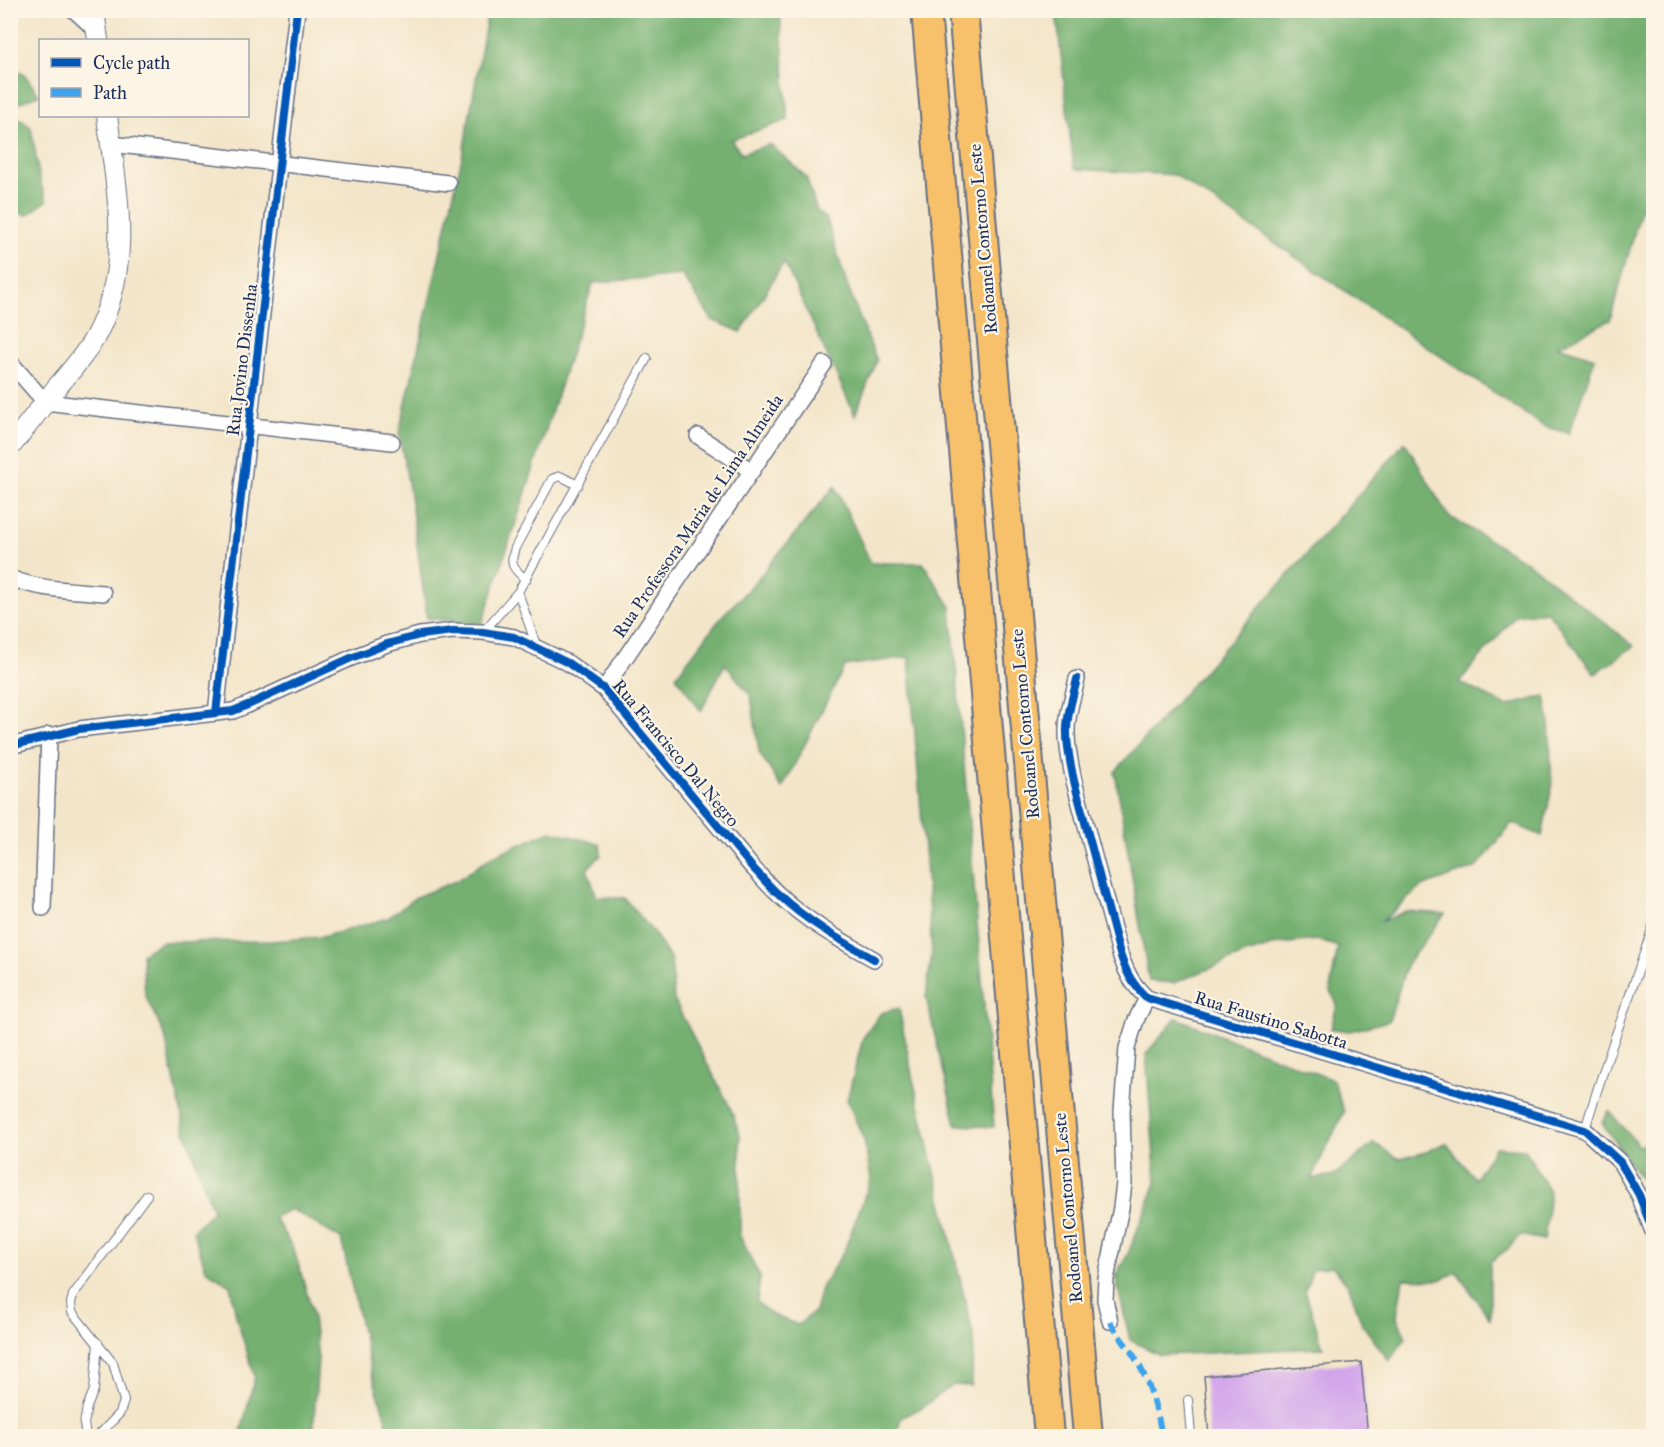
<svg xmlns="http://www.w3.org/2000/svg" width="1664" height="1447" viewBox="0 0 1664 1447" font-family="'IM FELL Great Primer',serif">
  <rect width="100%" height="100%" fill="#fcf5e5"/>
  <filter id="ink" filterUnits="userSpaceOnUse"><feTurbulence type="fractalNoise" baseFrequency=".0167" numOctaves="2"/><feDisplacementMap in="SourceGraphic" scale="12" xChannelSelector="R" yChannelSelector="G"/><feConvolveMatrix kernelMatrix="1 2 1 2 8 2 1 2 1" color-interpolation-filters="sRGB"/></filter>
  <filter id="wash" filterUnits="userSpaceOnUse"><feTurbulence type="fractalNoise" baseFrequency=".008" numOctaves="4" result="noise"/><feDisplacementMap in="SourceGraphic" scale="24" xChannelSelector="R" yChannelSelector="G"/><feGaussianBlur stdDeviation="1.35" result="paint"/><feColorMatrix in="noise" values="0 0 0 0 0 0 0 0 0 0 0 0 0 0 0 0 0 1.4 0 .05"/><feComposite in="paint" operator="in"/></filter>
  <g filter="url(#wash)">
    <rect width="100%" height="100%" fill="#f3e5c9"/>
    <path fill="#74b071" stroke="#487068" stroke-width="1.5" d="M488 11H780L788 120 731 140 742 154 770 144 806 177 817 211 827 220 848 288 877 361 855 415 784 262 741 332 712 320 682 275 593 283 524 498 482 624 427 618 409 488 399 433 463 153Z
      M1056 11H1653V167L1610 320 1558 346 1595 358 1569 433 1543 426 1175 175 1074 169Z
      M10 67 25 75 39 95 11 106Z
      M10 113 31 127 40 181 47 201 27 215 11 212Z
      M1405 442 1448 516 1530 564 1634 646 1595 674 1547 611 1516 615 1459 682 1507 706 1545 696 1549 719 1552 787 1542 836 1512 823 1477 867 1421 887 1381 922 1406 911 1445 914 1407 964 1389 1021 1350 1031 1331 1029 1337 1005 1330 989 1338 947 1317 940 1278 944 1246 954 1174 983 1149 981 1115 772Z
      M835 486 871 563H923L951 607 994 1127 956 1125 926 997 932 952 909 657 845 666 782 789 759 752 751 696 725 664 701 711 676 676 723 615 749 589Z
      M551 831 600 844 601 855 587 869 597 897 625 898 654 933 671 960 674 1000 730 1107 740 1135V1236L760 1277 757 1302 772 1315 798 1325 815 1311 821 1288 844 1251 871 1179 864 1140 847 1100 863 1038 881 1013 899 1008 912 1075 974 1338 971 1386 952 1385 923 1407 901 1418 896 1436H391L372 1374 341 1239 291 1209 274 1217 294 1250 312 1310 318 1358 313 1436H241V1432L255 1377 237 1320 230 1285 206 1270 193 1231 213 1211 185 1131 165 1036 145 995 142 954 161 942 272 941 322 937 388 918 416 897 456 881 493 856Z
      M1176 1018 1333 1080 1344 1112 1311 1179 1335 1175 1374 1143 1399 1159 1426 1152 1446 1143 1475 1179 1495 1147 1525 1149 1550 1193 1544 1240 1520 1235 1509 1248 1490 1262V1319L1457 1272 1439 1280 1403 1279 1397 1317 1406 1338 1389 1361 1362 1324 1349 1286 1332 1266 1313 1269 1305 1291 1323 1348 1160 1355 1130 1340 1115 1275 1127 1256 1156 1183 1146 1054Z
      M1609 1111 1639 1146 1653 1142V1197L1602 1123Z"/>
    <g id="blocks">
      <path fill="#d2a5eb" d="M1361 1362 1368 1437H1209L1204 1376Z"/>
    </g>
  </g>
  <g filter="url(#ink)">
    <use href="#blocks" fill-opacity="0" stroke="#676f83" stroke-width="1.5"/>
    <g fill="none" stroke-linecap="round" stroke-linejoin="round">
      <g stroke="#676f83" stroke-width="10">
        <path id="service" d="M526 580C513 568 509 565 515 548L552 479 560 476 578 485
          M518 592 537 648
          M483 632 518 592 647 358
          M1585 1130C1605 1060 1632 993 1654 923
          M1188 1400 1191 1436
          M86 1436 84 1424 87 1407 94 1390 98 1343
          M98 1436 120 1413 124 1401 113 1363 72 1312 71 1303 73 1295 147 1195"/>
      </g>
      <g stroke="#676f83" stroke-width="18">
        <path id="minor" d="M74 10 97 31
          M111 144 448 183
          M10 362 45 402 392 442
          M698 436 752 471
          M10 578C39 590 73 590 103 593
          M1077 679C1073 697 1066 716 1067 734 1067 750 1071 766 1074 781L1120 954C1127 974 1132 984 1147 998L1585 1130 1620 1162 1639 1195 1654 1234
          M604 689 824 364
          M216 713 297 10
          M10 746 79 729 233 711 250 704 351 658 387 644 420 635 453 631 483 632 514 637 568 663 604 689 752 867C761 876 769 886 778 894 806 921 840 940 874 959
          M43 908 49 735
          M1110 1321 1105 1300 1106 1279 1121 1208 1124 1183 1122 1111 1127 1048 1136 1020 1147 998"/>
      </g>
      <g stroke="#676f83" stroke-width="22">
        <path id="tertiary" d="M94 10 98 40
          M10 447C26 427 42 406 58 386 71 371 84 356 94 339 134 266 117 193 107 116"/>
      </g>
      <g stroke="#676f83" stroke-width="32">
        <path id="motorway" d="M926 10 1049 1436
          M963 10 1088 1436"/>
      </g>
      <use href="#service" stroke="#fff" stroke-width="8"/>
      <use href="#minor" stroke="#fff" stroke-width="15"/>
      <use href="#tertiary" stroke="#fff" stroke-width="20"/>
      <use href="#motorway" stroke="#f7c06b" stroke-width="28"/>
      <path stroke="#3da3ed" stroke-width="6" stroke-dasharray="12 6" stroke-linecap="butt" d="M1110 1321C1116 1333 1124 1342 1132 1353 1148 1377 1157 1408 1162 1436"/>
      <g stroke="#fcf5e5" stroke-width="11">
        <path id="cycleway" d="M1077 679C1073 697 1066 716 1067 734 1067 750 1071 766 1074 781L1120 954C1127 974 1132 984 1147 998L1585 1130 1620 1162 1639 1195 1654 1234
          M216 713 297 10
          M10 746 79 729 233 711 250 704 351 658 387 644 420 635 453 631 483 632 514 637 568 663 604 689 752 867C761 876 769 886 778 894 806 921 840 940 874 959"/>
      </g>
      <use href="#cycleway" stroke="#0057b8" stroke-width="8"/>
    </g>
  </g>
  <g text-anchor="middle" stroke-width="4.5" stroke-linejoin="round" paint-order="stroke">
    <g font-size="18" fill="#1b2f5e" stroke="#fcf5e5">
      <text transform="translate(983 239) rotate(-95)" y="6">Rodoanel Contorno Leste</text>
      <text transform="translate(242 360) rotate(-83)" y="6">Rua Jovino Dissenha</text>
      <text transform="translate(698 516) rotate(-56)" y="6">Rua Professora Maria de Lima Almeida</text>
      <text transform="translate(1025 724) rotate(-95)" y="6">Rodoanel Contorno Leste</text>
      <text transform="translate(676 753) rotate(50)" y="6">Rua Francisco Dal Negro</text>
      <text transform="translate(1271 1020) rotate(17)" y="6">Rua Faustino Sabotta</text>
      <text transform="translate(1068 1208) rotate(-95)" y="6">Rodoanel Contorno Leste</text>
    </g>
  </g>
  <rect width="1664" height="1447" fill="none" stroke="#fcf5e5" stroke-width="36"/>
  <rect x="39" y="39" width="210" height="78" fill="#fcf5e5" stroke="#a2a6af" stroke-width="1.5"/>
  <rect x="51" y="58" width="30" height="9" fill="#0057b8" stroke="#a2a6af" stroke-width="1.5"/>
  <text x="93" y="69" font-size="18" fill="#1b2f5e">Cycle path</text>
  <rect x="51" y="88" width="30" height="9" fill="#3da3ed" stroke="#a2a6af" stroke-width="1.5"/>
  <text x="93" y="99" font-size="18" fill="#1b2f5e">Path</text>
</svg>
